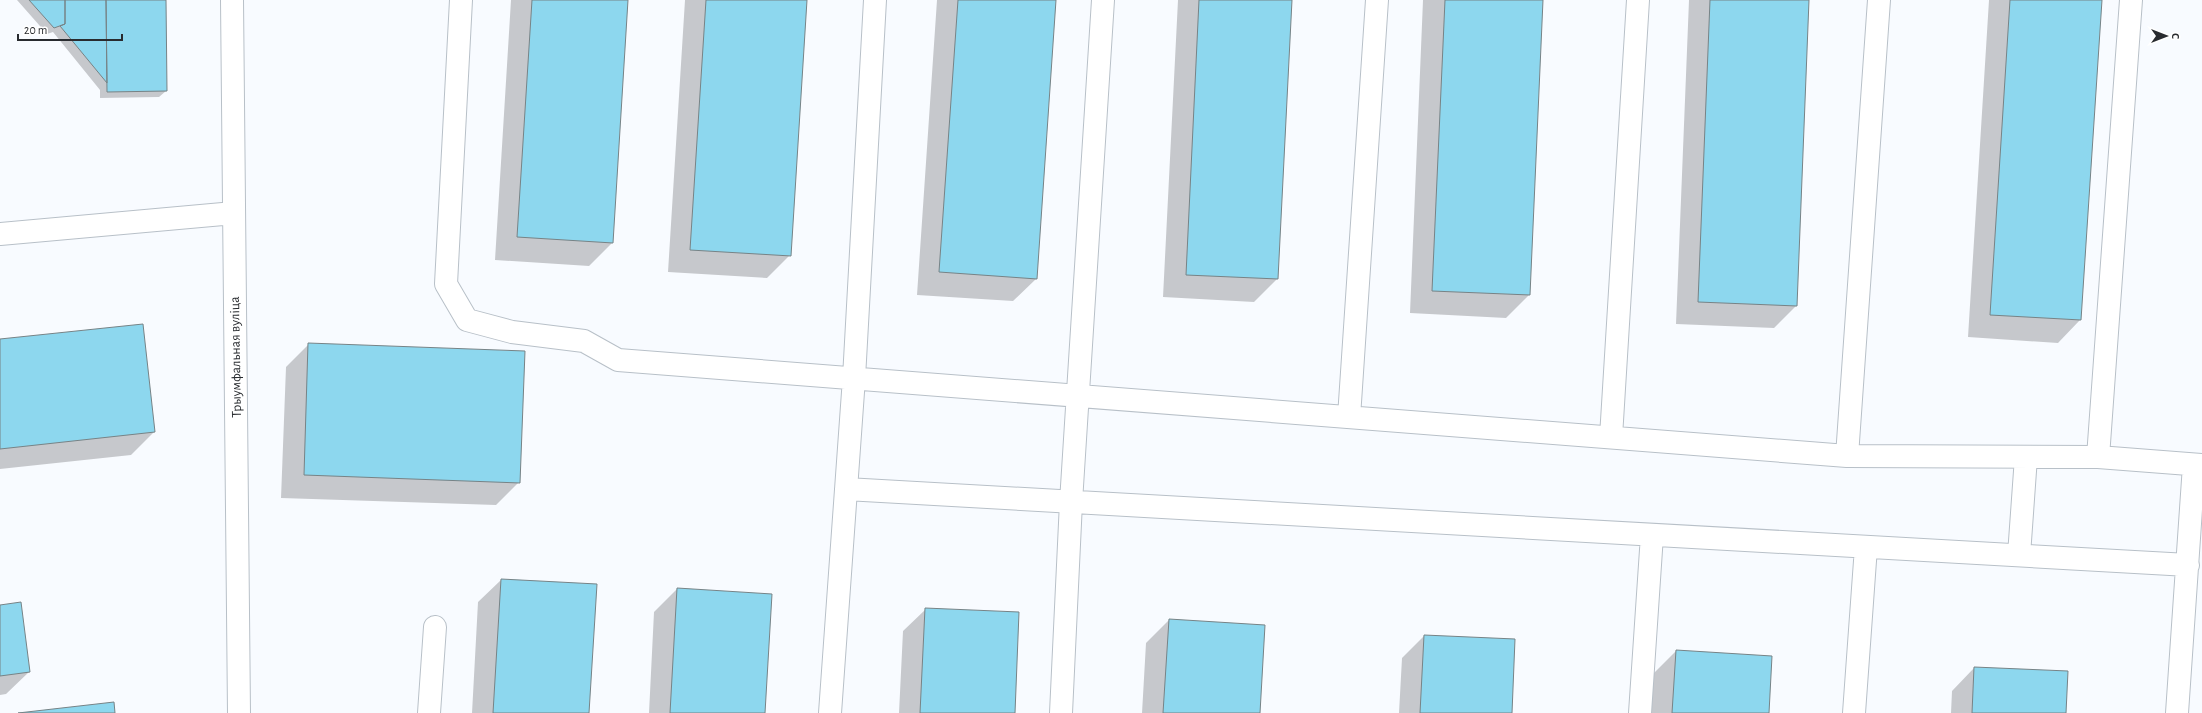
<svg xmlns="http://www.w3.org/2000/svg" width="2202" height="713" viewBox="0 0 2202 713" font-family="'Alegreya Sans',sans-serif">
  <rect width="100%" height="100%" fill="#f8fbff"/>
  <path fill="#0003" d="M17 0H165L166 91 159 97 100 98V90L53 32 47 34Z
    M511 0H627L612 243 589 266 495 260Z
    M685 0H806L790 255 767 278 668 272Z
    M937 0H1055L1036 279 1013 301 917 295Z
    M1178 0H1291L1277 279 1254 302 1163 297Z
    M1423 0H1542L1529 295 1506 318 1410 313Z
    M1689 0H1808L1796 306 1774 328 1676 324Z
    M1989 0H2101L2080 320 2058 343 1968 337Z
    M0 340 154 432 131 455 0 469Z
    M309 344 519 482 496 505 281 498 286 367Z
    M501 580 588 713H472L478 602Z
    M677 589 771 595 764 713H649L654 612Z
    M0 606 29 672 6 694 0 695Z
    M926 609 1014 713H899L903 631Z
    M1169 620 1259 713H1142L1146 643Z
    M1424 636 1511 713H1399L1402 658Z
    M1676 651 1771 657 1768 713H1651L1653 674Z
    M1974 668 2065 713H1951L1952 691Z"/>
  <path fill="#8dd7ee" stroke="#778386" d="M29 0H65V24L54 28Z
    M65 0H106L107 83 60 26 65 24Z
    M106 0H166L167 91 107 92Z
    M532 0H628L613 243 517 237Z
    M706 0H807L791 256 690 250Z
    M958 0H1056L1037 279 939 272Z
    M1199 0H1292L1278 279 1186 275Z
    M1445 0H1543L1530 295 1432 291Z
    M1710 0H1809L1797 306 1698 302Z
    M2010 0H2102L2081 320 1990 315Z
    M143 324 155 432 0 449V339Z
    M308 343 525 351 520 483 304 475Z
    M501 579 597 584 589 713H493Z
    M677 588 772 594 765 713H670Z
    M21 602 30 672 0 676V605Z
    M925 608 1019 612 1015 713H920Z
    M1169 619 1265 625 1260 713H1163Z
    M1424 635 1515 639 1512 713H1420Z
    M1676 650 1772 656 1769 713H1672Z
    M1974 667 2068 671 2066 713H1972Z
    M114 702 115 713H18Z"/>
  <g fill="none" stroke-linecap="round" stroke-linejoin="round">
    <g stroke="#b8c0c8" stroke-width="24">
      <path id="minor" d="M232 0 239 713
        M461 0 446 284 467 320 512 332 584 341 618 360 1847 456 2098 457 2202 465
        M0 234 234 213
        M1349 417 1377 0
        M1611 437 1638 0
        M1847 456 1879 0
        M2098 457 2131 0
        M846 489 2188 565
        M2019 555 2026 457
        M429 713 435 627
        M830 713 854 378 875 0
        M1061 713 1071 502 1103 0
        M1640 713 1652 535
        M1854 713 1866 547
        M2177 713 2194 465"/>
    </g>
    <use href="#minor" stroke="#fff" stroke-width="22"/>
  </g>
  <g text-anchor="middle" stroke-width="4" stroke-linejoin="round" paint-order="stroke">
    <g font-size="14" fill="#282b2f" stroke="#fff">
      <text transform="translate(235 357) rotate(-91)" y="5">Трыумфальная вуліца</text>
    </g>
  </g>
  <g transform="translate(2166 36) rotate(90)" stroke="#ffffff" stroke-width="3" paint-order="stroke">
  <path d="M0-3L7 15L0 10L-7 15Z" fill="#282b2f"/>
  <text y="-6" font-size="11" font-weight="bold" text-anchor="middle" fill="#282b2f">С</text>
  </g>
  <path d="M18 34v6h104v-6" fill="none" stroke="#282b2f" stroke-width="2"/>
  <text x="24" y="34" font-size="12" fill="#282b2f" stroke="#ffffff" stroke-width="3" paint-order="stroke">20 m</text>
</svg>
